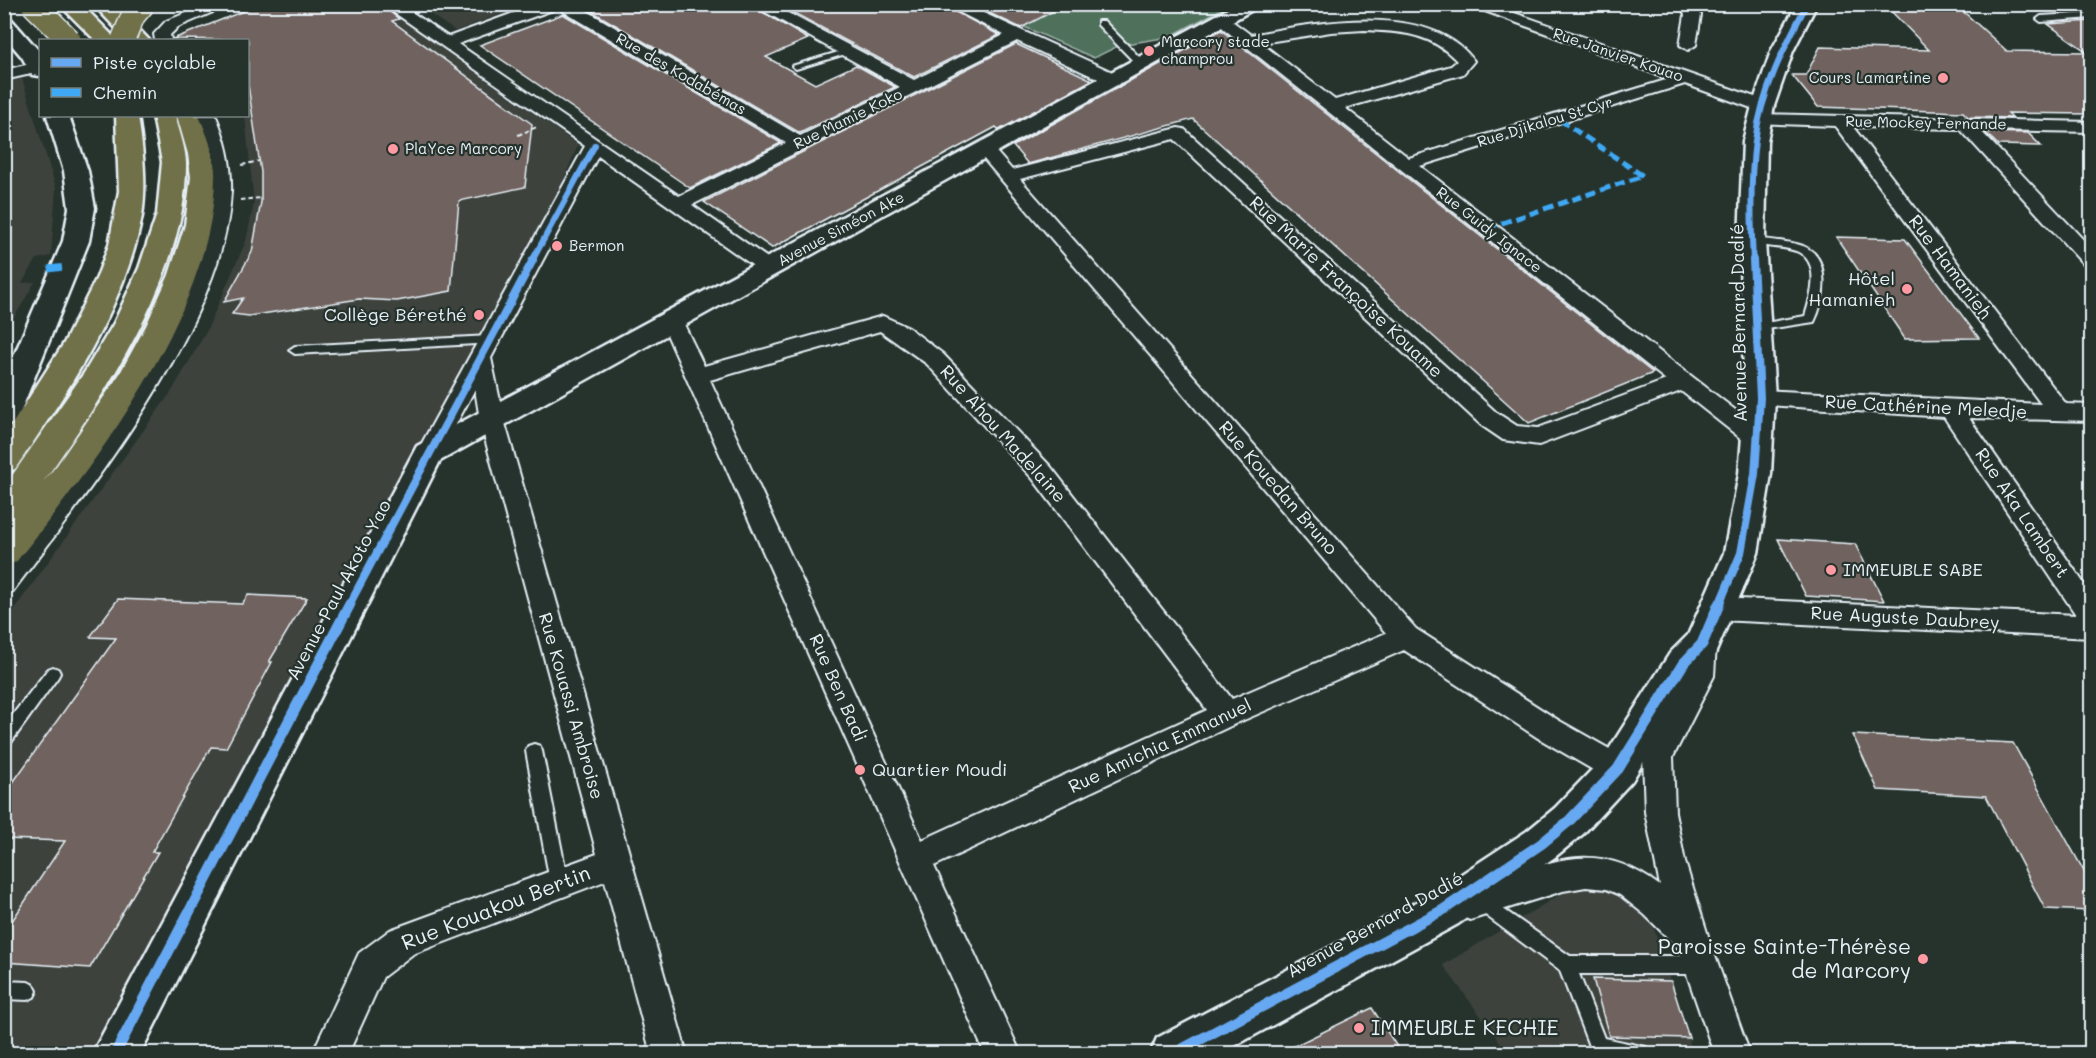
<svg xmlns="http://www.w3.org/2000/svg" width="2096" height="1058" viewBox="0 0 2096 1058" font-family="Mali,sans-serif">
  <rect width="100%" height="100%" fill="#26332d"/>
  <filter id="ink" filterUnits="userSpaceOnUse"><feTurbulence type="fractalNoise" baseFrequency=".0167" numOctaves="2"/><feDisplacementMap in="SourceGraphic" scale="12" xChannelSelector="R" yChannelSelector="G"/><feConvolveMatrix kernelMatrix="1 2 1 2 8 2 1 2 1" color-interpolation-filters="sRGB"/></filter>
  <g filter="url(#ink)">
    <path fill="#3c423c" d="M370 5H381L578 145 561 186 91 1053 5 1054V622L172 391 206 332 246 241 254 203 245 116 248 50Z
      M417 5H526L455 31Z
      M22 78 56 188 51 256 37 259 22 283 35 282 5 333V82Z
      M1594 880 1631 898 1654 929 1693 1053H1508L1443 965 1581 882Z"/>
    <path fill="#4f715c" stroke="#9cb1aa" stroke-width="1.5" d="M975 5H1229L1169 37 1120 45 1094 58Z"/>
    <path fill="#70645e" stroke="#e8f1f8" stroke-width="1.5" d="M261 4H380L399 19 392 21 532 124 525 187 459 201 451 291 397 301 359 299 249 316 232 314 243 298 224 302 252 252 261 202V172L248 85V40L173 39Z
      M587 4H749L808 39 766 57 815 84 856 65 895 87 800 133 583 6Z
      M777 4H941L999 35 914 77Z
      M970 4H1067L1021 28Z
      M1898 4H1955L2007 51 2087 52 2048 24 2091 21V114L2008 113 2013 118 1968 117 1963 112 1818 107 1792 75H1806L1820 47 1929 50 1887 7Z
      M563 14 781 143 690 188 480 45Z
      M1221 30 1653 373 1529 423 1193 119 1028 164 1013 146Z
      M1016 44 1092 80 999 130 996 127 772 248 704 202Z
      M1985 132 2028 133 2041 146 1998 145Z
      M1836 237 1905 239 1979 338 1905 339Z
      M1778 539 1855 544 1884 601 1806 596Z
      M248 595 307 598 269 662H272L226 748 211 747 152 852H158L90 968 4 962V933L65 841 4 839V795L116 638 90 637 118 599 242 604Z
      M1853 735 2013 743 2091 884V911L2045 909 1986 796 1878 790Z
      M1593 979 1671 981 1689 1038 1609 1036Z
      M1372 1008 1401 1053H1280Z"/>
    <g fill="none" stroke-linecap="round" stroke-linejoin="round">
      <g stroke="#e8f1f8" stroke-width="4">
        <path id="lane" d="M2092 13V18L2041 22 2037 19 2041 16Z
          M1098 21H1104L1145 63V67H1139L1098 25Z
          M845 50 852 52 796 69 792 66Z
          M1752 238C1768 240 1788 241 1803 246 1832 257 1825 301 1814 322L1754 331V325L1805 316C1811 297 1822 261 1796 251 1781 246 1763 247 1748 243L1747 241Z
          M490 336 494 337 496 340 494 343 295 354 289 350 295 346Z
          M53 667 58 669 60 673 58 677 10 744 4 746V726L48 669Z
          M534 744 540 746 542 751 568 882 565 888 559 890 553 888 550 882 526 751 528 746Z
          M1482 894 1570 956H1701L1707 959 1710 965 1707 971 1701 974H1579L1604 1038 1646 1047 1648 1054H1594L1589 1046 1560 971 1476 908 1473 902 1476 896Z
          M4 981 28 982 34 985 37 991 34 997 28 1000 4 999Z"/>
      </g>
      <g stroke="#e8f1f8" stroke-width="4">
        <path id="street" d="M209 4H232L178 27 170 35 171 40H155L154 34 166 21Z
          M382 4H400L448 37 538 4H575L800 136 900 87 751 4H771L914 80 1004 35 943 4H964L1121 76 1123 80 1115 85 1109 84 1017 41 692 205 776 264 779 268 776 272H762L598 156 491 358 504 420 687 1054H651L605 881 413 954 383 977 348 1054H312L359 953 390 930 597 854 480 420 475 389 437 460 428 463 419 460 416 454 585 146ZM558 8 786 143 679 196 458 44Z
          M1466 4H1489L1769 102 1772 106 1769 110H1757L1685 84 1420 166 1765 433 1769 439 1765 445 1757 447 1749 445 1681 391 1539 445 1503 440 1481 425 1174 139 1020 179 1416 629 1558 720 1629 760 1633 769 1629 778 1618 782 1607 778 1538 738 1404 650 1237 723 934 866 1021 1054H985L662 323 665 318H681L704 366 883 316 909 328 943 354 1051 467 1232 699 1386 633 977 151 986 145 992 147 1012 170 1178 128 1184 129 1497 413 1517 426 1538 428 1666 380 1214 21 1216 18H1228L1251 35C1314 23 1430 0 1474 61L1463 74 1345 108 1409 158 1669 79ZM1364 30C1401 32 1430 32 1457 61L1451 66 1335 100 1261 43 1331 32ZM880 331 927 364 1033 479 1207 710 922 840 710 380Z
          M1680 4H1696L1701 15 1696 45 1688 50 1680 45 1685 15Z
          M39 62 40 72 4 80V70Z
          M1760 114 2092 122V132L1980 130 2092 249V268L2085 266 1960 129 1853 127 2066 404 2092 405V421L1969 418 2092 595V638L1718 620 1708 617 1704 609 1708 601 1718 598 2076 615 1944 417 1752 404 1748 398 1752 392 1760 390 2041 404 1835 126 1754 123 1751 119 1754 115Z
          M198 116H216C226 140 232 165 231 191 226 321 89 490 13 591L4 594V564C79 468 204 316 212 191 213 165 208 140 198 116Z
          M1702 633 1712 636 1716 644 1714 676 1673 757 1675 812 1685 862 1710 942 1750 1054H1714L1678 948 1645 915 1620 895 1606 889 1586 887 1563 891 1470 920 1458 915 1454 904 1458 893 1470 888C1544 867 1590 833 1660 886L1645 812 1643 756 1686 675 1688 644 1692 636Z"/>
      </g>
      <g stroke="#e8f1f8" stroke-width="5">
        <path id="secondary" d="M1237 4H1263L440 461 140 1054H92L417 446Z
          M1797 4H1817L1793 51 1774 106 1767 141 1765 241 1775 398 1771 474 1758 553 1715 654 1696 675 1632 781 1583 834 1555 857 1458 924 1220 1054H1150L1157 1038 1428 896 1527 831 1555 808 1604 757 1670 653 1688 635 1724 553 1739 474 1745 398 1739 241 1743 141 1752 106 1771 51Z
          M4 17 11 19 40 52V76L32 75 22 57 4 36Z
          M47 116H69L88 171 95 208 89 241 19 416 15 423 4 426V379L63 241 69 208 64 171Z"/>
      </g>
      <g stroke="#e8f1f8" stroke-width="5">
        <path id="primary" d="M59 4H81L117 40H95Z
          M153 116H175C179 130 186 149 186 164 187 288 84 423 16 521L4 524V487L84 373 114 323 139 268 157 214 162 162Z"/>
      </g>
      <g stroke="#e8f1f8" stroke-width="5">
        <path id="highway" d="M93 4H115L149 40H127Z
          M116 116H138C143 149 147 184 142 216 125 308 66 394 15 469L4 472V437L64 343 97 277 109 245 119 191Z
          M177 116H199C207 134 216 156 215 177 213 311 97 461 16 562L4 566V529L57 465 119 375 146 326 169 275 185 225 191 177 188 154Z"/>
      </g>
      <path stroke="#e8f1f8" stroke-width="2" stroke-dasharray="4.5 3" stroke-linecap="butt" d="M518 135 537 127
        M242 165 259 161
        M240 200 261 198"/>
      <use href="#lane" fill="#26332d" fill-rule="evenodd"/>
      <use href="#street" fill="#26332d" fill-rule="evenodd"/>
      <use href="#secondary" fill="#26332d" fill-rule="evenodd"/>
      <use href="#primary" fill="#6f714a" fill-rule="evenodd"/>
      <use href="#highway" fill="#6f714a" fill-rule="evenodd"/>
      <g stroke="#e8f1f8" stroke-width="26" stroke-linecap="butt">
        <path id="primary-bridge" d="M33 4 69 40"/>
      </g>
      <g stroke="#e8f1f8" stroke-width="26" stroke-linecap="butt">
        <path id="highway-bridge" d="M123 40 133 16 143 4"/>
      </g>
      <use href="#primary-bridge" stroke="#6f714a" stroke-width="23"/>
      <use href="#highway-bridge" stroke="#6f714a" stroke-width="23"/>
      <path stroke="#3fa9f5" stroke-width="5" stroke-dasharray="10 5" stroke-linecap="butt" d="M1487 228 1643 176 1557 118"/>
      <path stroke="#3fa9f5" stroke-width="7" stroke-dasharray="14 7" stroke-linecap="butt" d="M48 269 65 267"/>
      <g stroke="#26332d" stroke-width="8">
        <path id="cycleway-far2" d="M532 261 595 145
          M1753 261C1751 223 1750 180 1755 141 1761 93 1784 47 1807 4"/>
      </g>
      <g stroke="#26332d" stroke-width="12">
        <path id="cycleway-far1" d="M349 605 533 260
          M1719 605 1741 553 1755 474 1760 398 1753 260"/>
      </g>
      <g stroke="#26332d" stroke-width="15">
        <path id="cycleway" d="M115 1054 350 604
          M1173 1054 1443 910 1541 844 1569 821 1618 769 1683 664 1702 644 1719 604"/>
      </g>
      <use href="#cycleway-far2" stroke="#66a8f1" stroke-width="6"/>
      <use href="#cycleway-far1" stroke="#66a8f1" stroke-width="8"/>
      <use href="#cycleway" stroke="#66a8f1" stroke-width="11"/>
    </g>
  </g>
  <g fill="#ff9aa2" stroke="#26332d" stroke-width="2">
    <circle cx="1149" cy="51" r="6"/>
    <circle cx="1943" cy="78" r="6"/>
    <circle cx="393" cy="149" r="6"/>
    <circle cx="557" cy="246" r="6"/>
    <circle cx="1907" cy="289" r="6"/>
    <circle cx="479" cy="315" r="6"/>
    <circle cx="1831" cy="570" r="6"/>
    <circle cx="860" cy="770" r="6"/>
    <circle cx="1923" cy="959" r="6"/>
    <circle cx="1359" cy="1028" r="6"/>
  </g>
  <g text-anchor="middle" stroke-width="4.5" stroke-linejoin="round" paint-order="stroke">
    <g font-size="15" fill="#e8f1f8" stroke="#26332d" text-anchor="start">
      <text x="1161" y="47">Marcory stade<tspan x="1161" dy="17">champrou</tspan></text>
      <text x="1931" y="83" text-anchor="end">Cours Lamartine</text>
      <text x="405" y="154">PlaYce Marcory</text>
      <text x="569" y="251">Bermon</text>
    </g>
    <g font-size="15" fill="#e8f1f8" stroke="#26332d">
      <text transform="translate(1618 55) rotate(19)" y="5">Rue Janvier Kouao</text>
      <text transform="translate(681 74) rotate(30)" y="5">Rue des Kodabémas</text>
      <text transform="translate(848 119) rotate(-26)" y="5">Rue Mamie Koko</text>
      <text transform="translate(1545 122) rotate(-17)" y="5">Rue Djikalou St Cyr</text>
      <text transform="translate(1926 123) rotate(1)" y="5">Rue Mockey Fernande</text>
      <text transform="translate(841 229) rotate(-28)" y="5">Avenue Siméon Ake</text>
      <text transform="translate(1489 230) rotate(38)" y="5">Rue Guidy Ignace</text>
    </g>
    <g font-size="18" fill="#e8f1f8" stroke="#26332d">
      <text transform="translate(1950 267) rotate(53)" y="6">Rue Hamanieh</text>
      <text transform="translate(1346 287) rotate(43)" y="6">Rue Marie Françoise Kouame</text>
      <text transform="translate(1739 323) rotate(-91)" y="6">Avenue Bernard Dadié</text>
      <text transform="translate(1926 407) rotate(3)" y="6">Rue Cathérine Meledje</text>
      <text transform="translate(1003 434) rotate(48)" y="6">Rue Ahou Madelaine</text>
      <text transform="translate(1278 488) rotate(49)" y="6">Rue Kouedan Bruno</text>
      <text transform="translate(2022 513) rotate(56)" y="6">Rue Aka Lambert</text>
      <text transform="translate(339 590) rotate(-62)" y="6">Avenue Paul Akoto Yao</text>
      <text transform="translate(1905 618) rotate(3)" y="6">Rue Auguste Daubrey</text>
      <text transform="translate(838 688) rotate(66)" y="6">Rue Ben Badi</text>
      <text transform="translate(571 706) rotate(74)" y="6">Rue Kouassi Ambroise</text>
      <text transform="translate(1160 746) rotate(-25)" y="6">Rue Amichia Emmanuel</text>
      <text transform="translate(1375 925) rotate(-29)" y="6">Avenue Bernard Dadié</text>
    </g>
    <g font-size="18" fill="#e8f1f8" stroke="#26332d" text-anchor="end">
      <text x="1895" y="285">Hôtel<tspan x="1895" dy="21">Hamanieh</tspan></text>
      <text x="467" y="321">Collège Bérethé</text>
      <text x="1843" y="576" text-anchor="start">IMMEUBLE SABE</text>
      <text x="872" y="776" text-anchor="start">Quartier Moudi</text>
    </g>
    <g font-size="21" fill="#e8f1f8" stroke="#26332d">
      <text transform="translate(496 908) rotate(-21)" y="7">Rue Kouakou Bertin</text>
    </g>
    <g font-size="21" fill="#e8f1f8" stroke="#26332d" text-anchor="end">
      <text x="1911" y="954">Paroisse Sainte-Thérèse<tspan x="1911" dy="24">de Marcory</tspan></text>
      <text x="1371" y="1035" text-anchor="start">IMMEUBLE KECHIE</text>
    </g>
  </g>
  <rect width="2096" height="1058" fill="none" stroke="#26332d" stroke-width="24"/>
  <rect x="12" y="12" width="2072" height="1034" fill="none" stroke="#e8f1f8" stroke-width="2" filter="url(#ink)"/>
  <rect x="39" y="39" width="210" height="78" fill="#26332d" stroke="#747f7e" stroke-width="1.5"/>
  <rect x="51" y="58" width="30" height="9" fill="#66a8f1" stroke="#747f7e" stroke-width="1.5"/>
  <text x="93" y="69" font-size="18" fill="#e8f1f8">Piste cyclable</text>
  <rect x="51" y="88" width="30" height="9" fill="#3fa9f5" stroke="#747f7e" stroke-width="1.5"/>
  <text x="93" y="99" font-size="18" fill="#e8f1f8">Chemin</text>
</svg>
